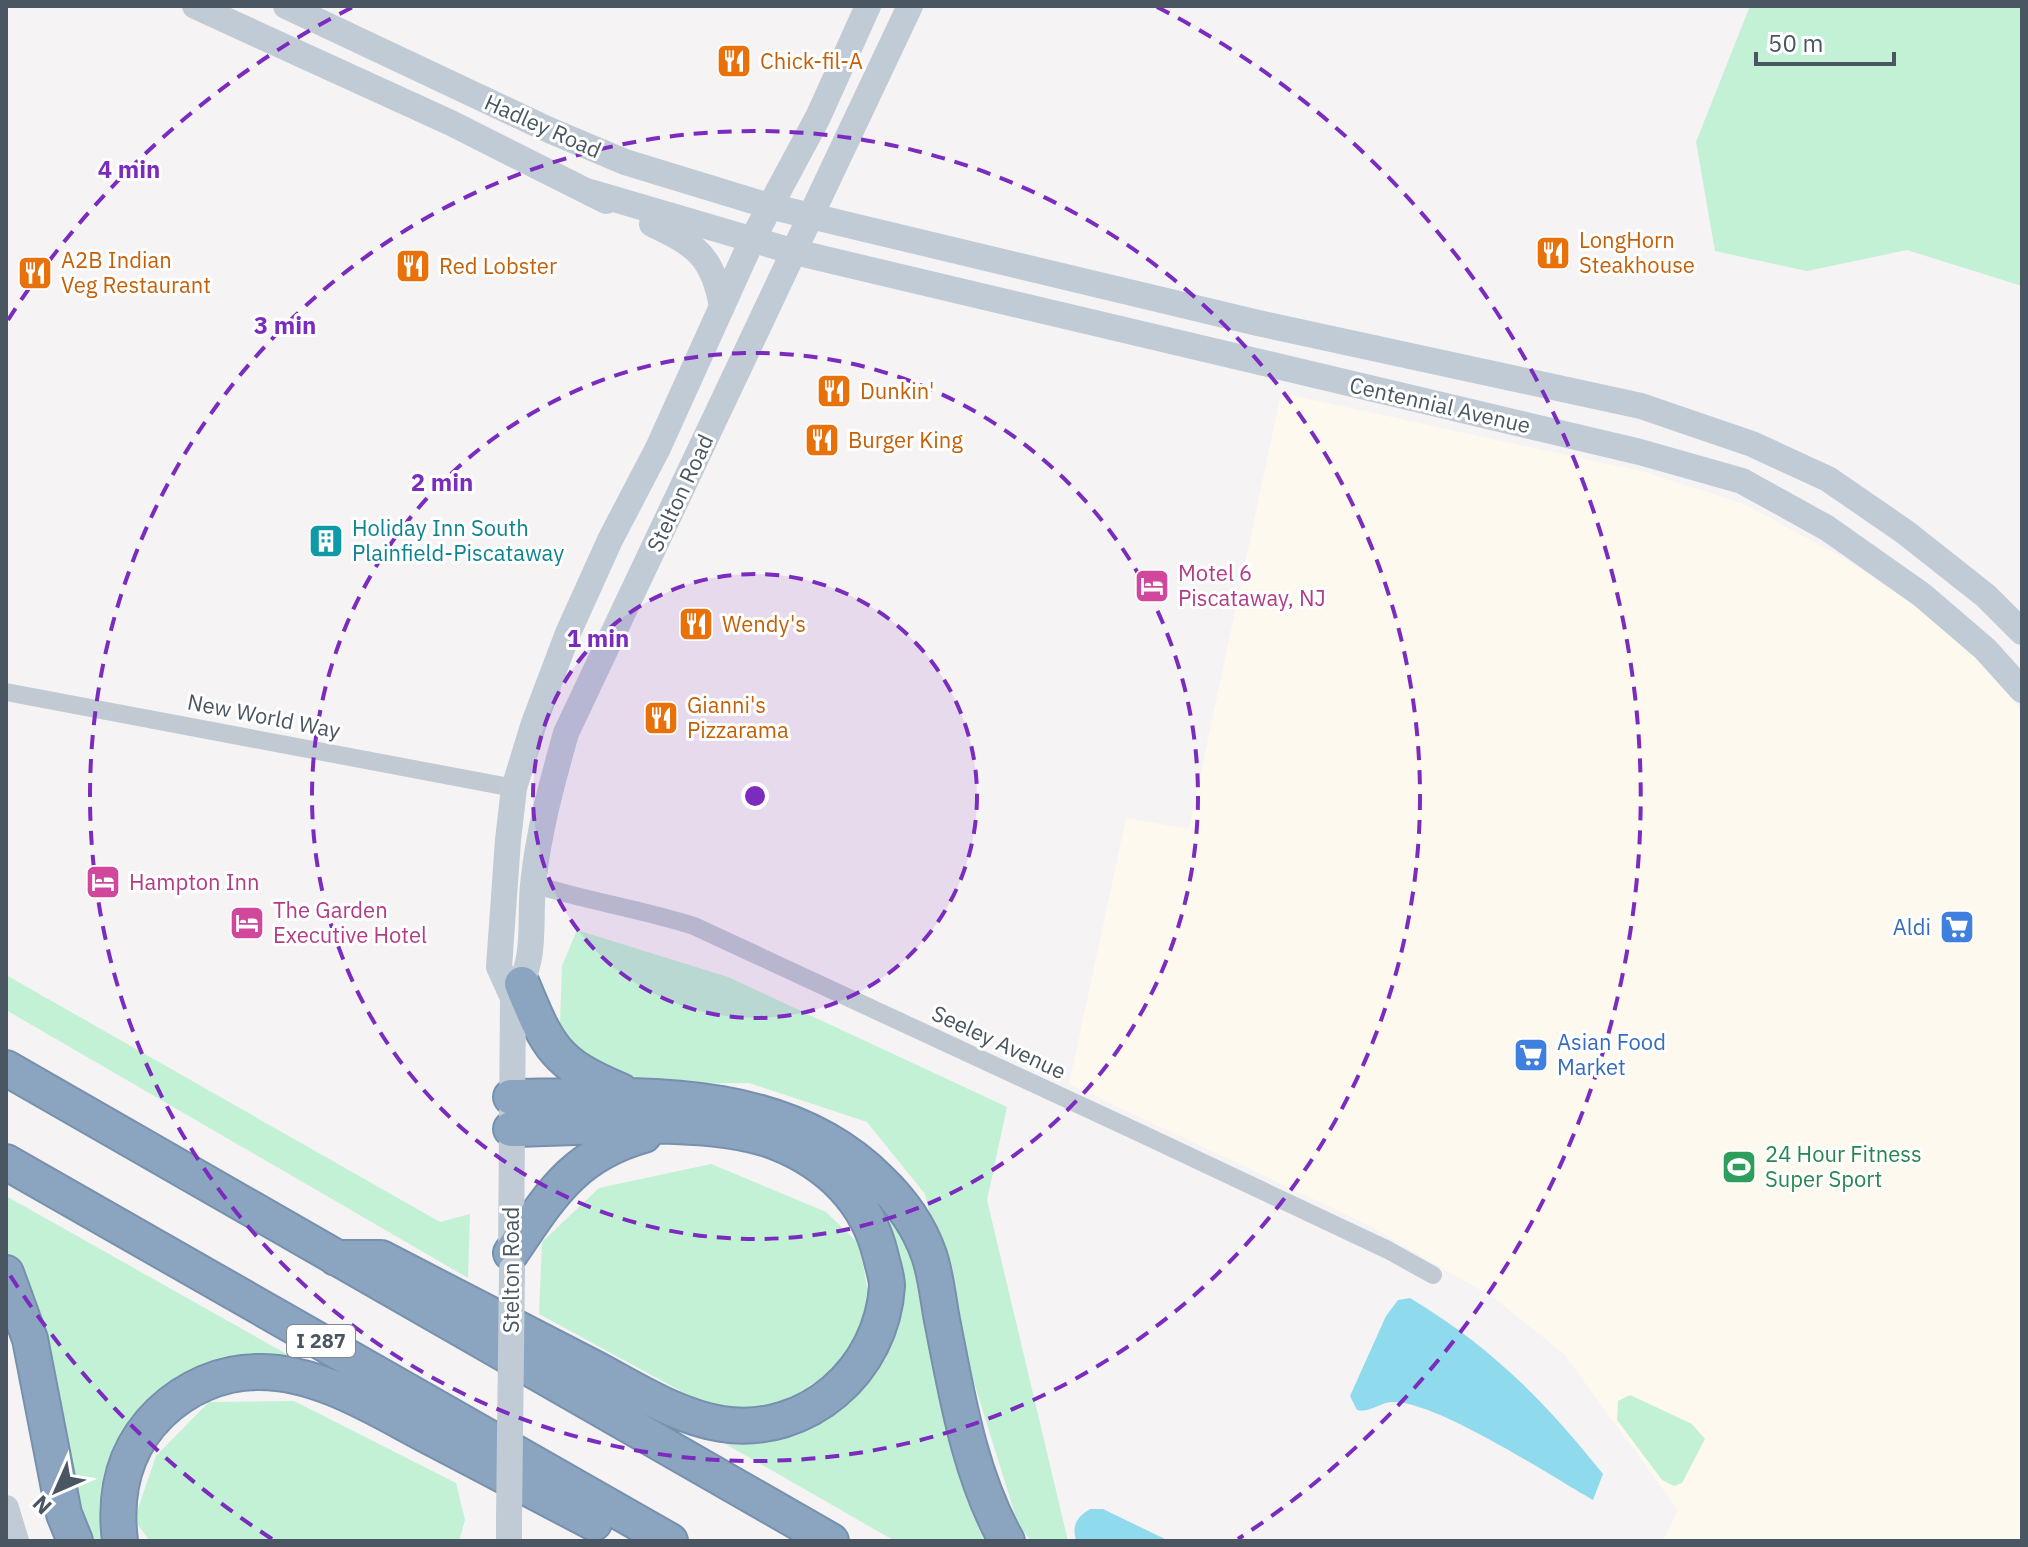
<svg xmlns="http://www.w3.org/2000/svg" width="2028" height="1547" viewBox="0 0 2028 1547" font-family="'IBM Plex Sans',sans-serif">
  <rect width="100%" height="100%" fill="#f5f3f3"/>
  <path fill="#fdf9ef" d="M1281 393 1645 472 1744 504 1842 557 1928 613 1985 667 2022 711V1541H1663L1678 1510 1564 1354 1494 1298 1362 1222 1069 1084 1126 818 1189 829Z"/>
  <path fill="#c3f1d5" d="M1750 6H2022V286L1907 250 1807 271 1715 251 1696 142Z
    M577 930 728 977 1007 1107 987 1200 1068 1541H1031L1018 1524 962 1344 925 1194 867 1122 749 1083 645 1084 586 1061 560 1024 562 966Z
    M6 975 440 1222 470 1214 468 1278 6 1010Z
    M711 1164 826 1212 859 1244 870 1302 845 1361 795 1396 750 1410 712 1408 539 1314 542 1242 599 1188Z
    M6 1196 354 1392 322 1377 167 1392 109 1541H87L27 1300 6 1254Z
    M879 1204 922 1265 995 1541H895L717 1439 851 1397 895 1250Z
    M1630 1395 1692 1424 1705 1439 1682 1483 1674 1486 1662 1480 1617 1420 1618 1401Z
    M294 1401 456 1483 465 1520 459 1541H150L134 1520 156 1456 209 1402Z"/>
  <path fill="#90daee" d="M1410 1298C1490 1346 1545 1401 1603 1474L1593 1500C1551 1476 1436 1401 1393 1402 1380 1402 1371 1413 1357 1410L1350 1396 1386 1316 1398 1300Z
    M1090 1509H1103L1169 1541H1076C1072 1525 1076 1518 1090 1509Z"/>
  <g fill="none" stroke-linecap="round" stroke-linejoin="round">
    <g stroke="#7690ad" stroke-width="38">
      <path id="highway" d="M522 984C548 1047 555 1064 621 1091
        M6 1068 831 1541
        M511 1097C638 1095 783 1084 879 1180 901 1201 919 1226 929 1255 936 1275 938 1299 942 1320 957 1395 969 1474 1007 1541
        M6 1162 670 1541
        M511 1253C550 1196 573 1155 644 1135
        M336 1258H381C450 1294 520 1330 590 1366 631 1387 676 1417 722 1424 807 1437 882 1370 887 1286 887 1277 883 1266 881 1257 868 1201 829 1163 776 1142 709 1116 585 1128 511 1129
        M6 1273 30 1339 64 1514 75 1541
        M120 1541C114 1493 124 1448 160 1413 186 1388 221 1372 258 1372 321 1371 383 1413 438 1441 490 1468 542 1496 594 1523"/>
    </g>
    <path stroke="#c1cad2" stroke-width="18" d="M6 692 514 788
      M533 884C586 901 641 909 694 926L1140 1133 1388 1250 1433 1275"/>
    <path stroke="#c1cbd6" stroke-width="26" d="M195 6 451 123 606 201
      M286 6 549 130 625 162 769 206 1258 323 1641 406 1752 444 1828 479 1905 532 1986 596 2022 632
      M590 192 795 252 1640 452 1742 481 1827 528 1922 595 1985 649 2022 690
      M652 224C696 245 713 256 722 307
      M513 998C538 958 529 929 533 885 538 833 552 783 566 733L910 6
      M511 1257 513 998 499 967 508 840 514 788 534 723 568 633 610 540 658 448 752 240 818 117 868 6
      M6 1508 16 1541
      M509 1541V1518"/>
    <use href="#highway" stroke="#8ba5c1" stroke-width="34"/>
    <path stroke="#c1cbd6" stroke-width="26" d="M509 1518 512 1269"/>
  </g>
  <circle cx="755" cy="796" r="222" fill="#7b2cbf" fill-opacity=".12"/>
  <g fill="none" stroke="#7b2cbf" stroke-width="4" stroke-dasharray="14 10">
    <circle cx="755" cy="796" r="222"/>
    <circle cx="755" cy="796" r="443"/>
    <circle cx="755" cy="796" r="665"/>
    <path d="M272 1539A886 886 0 0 1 8 1272M8 320A886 886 0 0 1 353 7M1157 7A886 886 0 0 1 1238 1539"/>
  </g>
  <defs>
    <g id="restaurant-square" transform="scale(1.8)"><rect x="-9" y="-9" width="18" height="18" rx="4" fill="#e8710a" stroke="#fff"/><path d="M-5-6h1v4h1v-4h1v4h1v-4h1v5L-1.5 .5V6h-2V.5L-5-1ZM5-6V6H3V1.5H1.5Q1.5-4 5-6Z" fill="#fff"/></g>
    <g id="building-square" transform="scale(1.8)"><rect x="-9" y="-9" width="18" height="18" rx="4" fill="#0f9aa8" stroke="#fff"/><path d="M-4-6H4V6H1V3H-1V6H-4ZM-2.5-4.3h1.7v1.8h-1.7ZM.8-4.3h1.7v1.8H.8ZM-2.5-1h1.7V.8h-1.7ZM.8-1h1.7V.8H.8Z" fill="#fff"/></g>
    <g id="hotel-square" transform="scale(1.8)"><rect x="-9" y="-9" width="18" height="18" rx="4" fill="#d1479c" stroke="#fff"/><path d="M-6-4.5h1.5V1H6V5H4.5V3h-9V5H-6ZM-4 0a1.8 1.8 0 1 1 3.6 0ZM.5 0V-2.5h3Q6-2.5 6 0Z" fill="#fff"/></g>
    <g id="supermarket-square" transform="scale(1.8)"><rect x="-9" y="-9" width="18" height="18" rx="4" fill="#3f7fe0" stroke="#fff"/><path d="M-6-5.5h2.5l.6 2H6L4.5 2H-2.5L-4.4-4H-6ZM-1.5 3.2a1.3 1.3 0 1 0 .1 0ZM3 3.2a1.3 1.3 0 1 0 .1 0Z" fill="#fff"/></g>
    <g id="stadium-square" transform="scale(1.8)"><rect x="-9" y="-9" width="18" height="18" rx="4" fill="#2e9e5b" stroke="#fff"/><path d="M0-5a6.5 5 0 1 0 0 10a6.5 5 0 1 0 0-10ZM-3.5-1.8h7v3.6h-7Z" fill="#fff"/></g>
  </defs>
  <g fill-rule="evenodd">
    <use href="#restaurant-square" x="734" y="61"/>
    <use href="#restaurant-square" x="1553" y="253"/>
    <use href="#restaurant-square" x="413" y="266"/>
    <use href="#restaurant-square" x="35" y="273"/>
    <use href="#restaurant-square" x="834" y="391"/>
    <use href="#restaurant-square" x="822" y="440"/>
    <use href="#building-square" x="326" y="541"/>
    <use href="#hotel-square" x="1152" y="586"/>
    <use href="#restaurant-square" x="696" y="624"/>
    <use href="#restaurant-square" x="661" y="718"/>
    <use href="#hotel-square" x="103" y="882"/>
    <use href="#hotel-square" x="247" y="923"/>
    <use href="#supermarket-square" x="1957" y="927"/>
    <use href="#supermarket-square" x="1531" y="1055"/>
    <use href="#stadium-square" x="1739" y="1167"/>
  </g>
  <g text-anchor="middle" stroke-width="6" stroke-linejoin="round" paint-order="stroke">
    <rect fill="#fff" stroke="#808990" stroke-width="2" x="287" y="1325" width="68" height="32" rx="6"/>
    <g font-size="20" font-weight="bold" fill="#4a5661">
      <text x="321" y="1348">I 287</text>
    </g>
    <g font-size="22" fill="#c56008" stroke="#fff" text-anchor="start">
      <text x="760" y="69">Chick-fil-A</text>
      <text x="1579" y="248">LongHorn<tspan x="1579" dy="25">Steakhouse</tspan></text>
      <text x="61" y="268">A2B Indian<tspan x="61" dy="25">Veg Restaurant</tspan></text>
      <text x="439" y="274">Red Lobster</text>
      <text x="860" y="399">Dunkin'</text>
      <text x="848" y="448">Burger King</text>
      <text x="722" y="632">Wendy's</text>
      <text x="687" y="713">Gianni's<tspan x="687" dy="25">Pizzarama</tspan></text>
    </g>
    <g font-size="22" fill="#4a5661" stroke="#fff">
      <text transform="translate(543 126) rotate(24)" y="8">Hadley Road</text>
      <text transform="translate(1440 405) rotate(13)" y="8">Centennial Avenue</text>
      <text transform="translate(680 493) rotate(-65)" y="8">Stelton Road</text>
      <text transform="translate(264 716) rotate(11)" y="8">New World Way</text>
      <text transform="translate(999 1042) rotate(25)" y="8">Seeley Avenue</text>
      <text transform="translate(511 1270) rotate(-90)" y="8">Stelton Road</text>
    </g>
    <g font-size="22" fill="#0d838f" stroke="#fff" text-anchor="start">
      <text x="352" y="536">Holiday Inn South<tspan x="352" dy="25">Plainfield-Piscataway</tspan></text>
    </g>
    <g font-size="22" fill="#b23c85" stroke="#fff" text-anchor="start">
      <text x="1178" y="581">Motel 6<tspan x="1178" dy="25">Piscataway, NJ</tspan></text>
      <text x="129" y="890">Hampton Inn</text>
      <text x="273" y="918">The Garden<tspan x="273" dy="25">Executive Hotel</tspan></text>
    </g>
    <g font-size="22" fill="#366cbe" stroke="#fff" text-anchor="end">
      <text x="1931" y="935">Aldi</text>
      <text x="1557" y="1050" text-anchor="start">Asian Food<tspan x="1557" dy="25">Market</tspan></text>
    </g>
    <g font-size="22" fill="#27864d" stroke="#fff" text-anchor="start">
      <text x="1765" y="1162">24 Hour Fitness<tspan x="1765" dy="25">Super Sport</tspan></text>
    </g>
  </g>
  <circle cx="755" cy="796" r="12" fill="#7b2cbf" stroke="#fff" stroke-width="4"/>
  <g font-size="24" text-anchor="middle" font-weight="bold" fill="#7b2cbf" stroke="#fff" stroke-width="6" stroke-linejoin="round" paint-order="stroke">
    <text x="129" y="178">4 min</text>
    <text x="285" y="334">3 min</text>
    <text x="442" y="491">2 min</text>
    <text x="598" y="647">1 min</text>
  </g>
  <rect width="2028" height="1547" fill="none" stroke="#4a5661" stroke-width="16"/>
  <g transform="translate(56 1491) rotate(225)" stroke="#ffffff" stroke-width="6" paint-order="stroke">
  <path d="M0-6L14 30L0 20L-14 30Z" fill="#4a5661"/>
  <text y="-12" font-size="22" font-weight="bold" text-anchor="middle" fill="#4a5661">N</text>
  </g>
  <path d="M1756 52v12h138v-12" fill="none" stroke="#4a5661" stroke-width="4"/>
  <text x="1768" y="52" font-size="24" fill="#4a5661" stroke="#ffffff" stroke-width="6" paint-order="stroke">50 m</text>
</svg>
